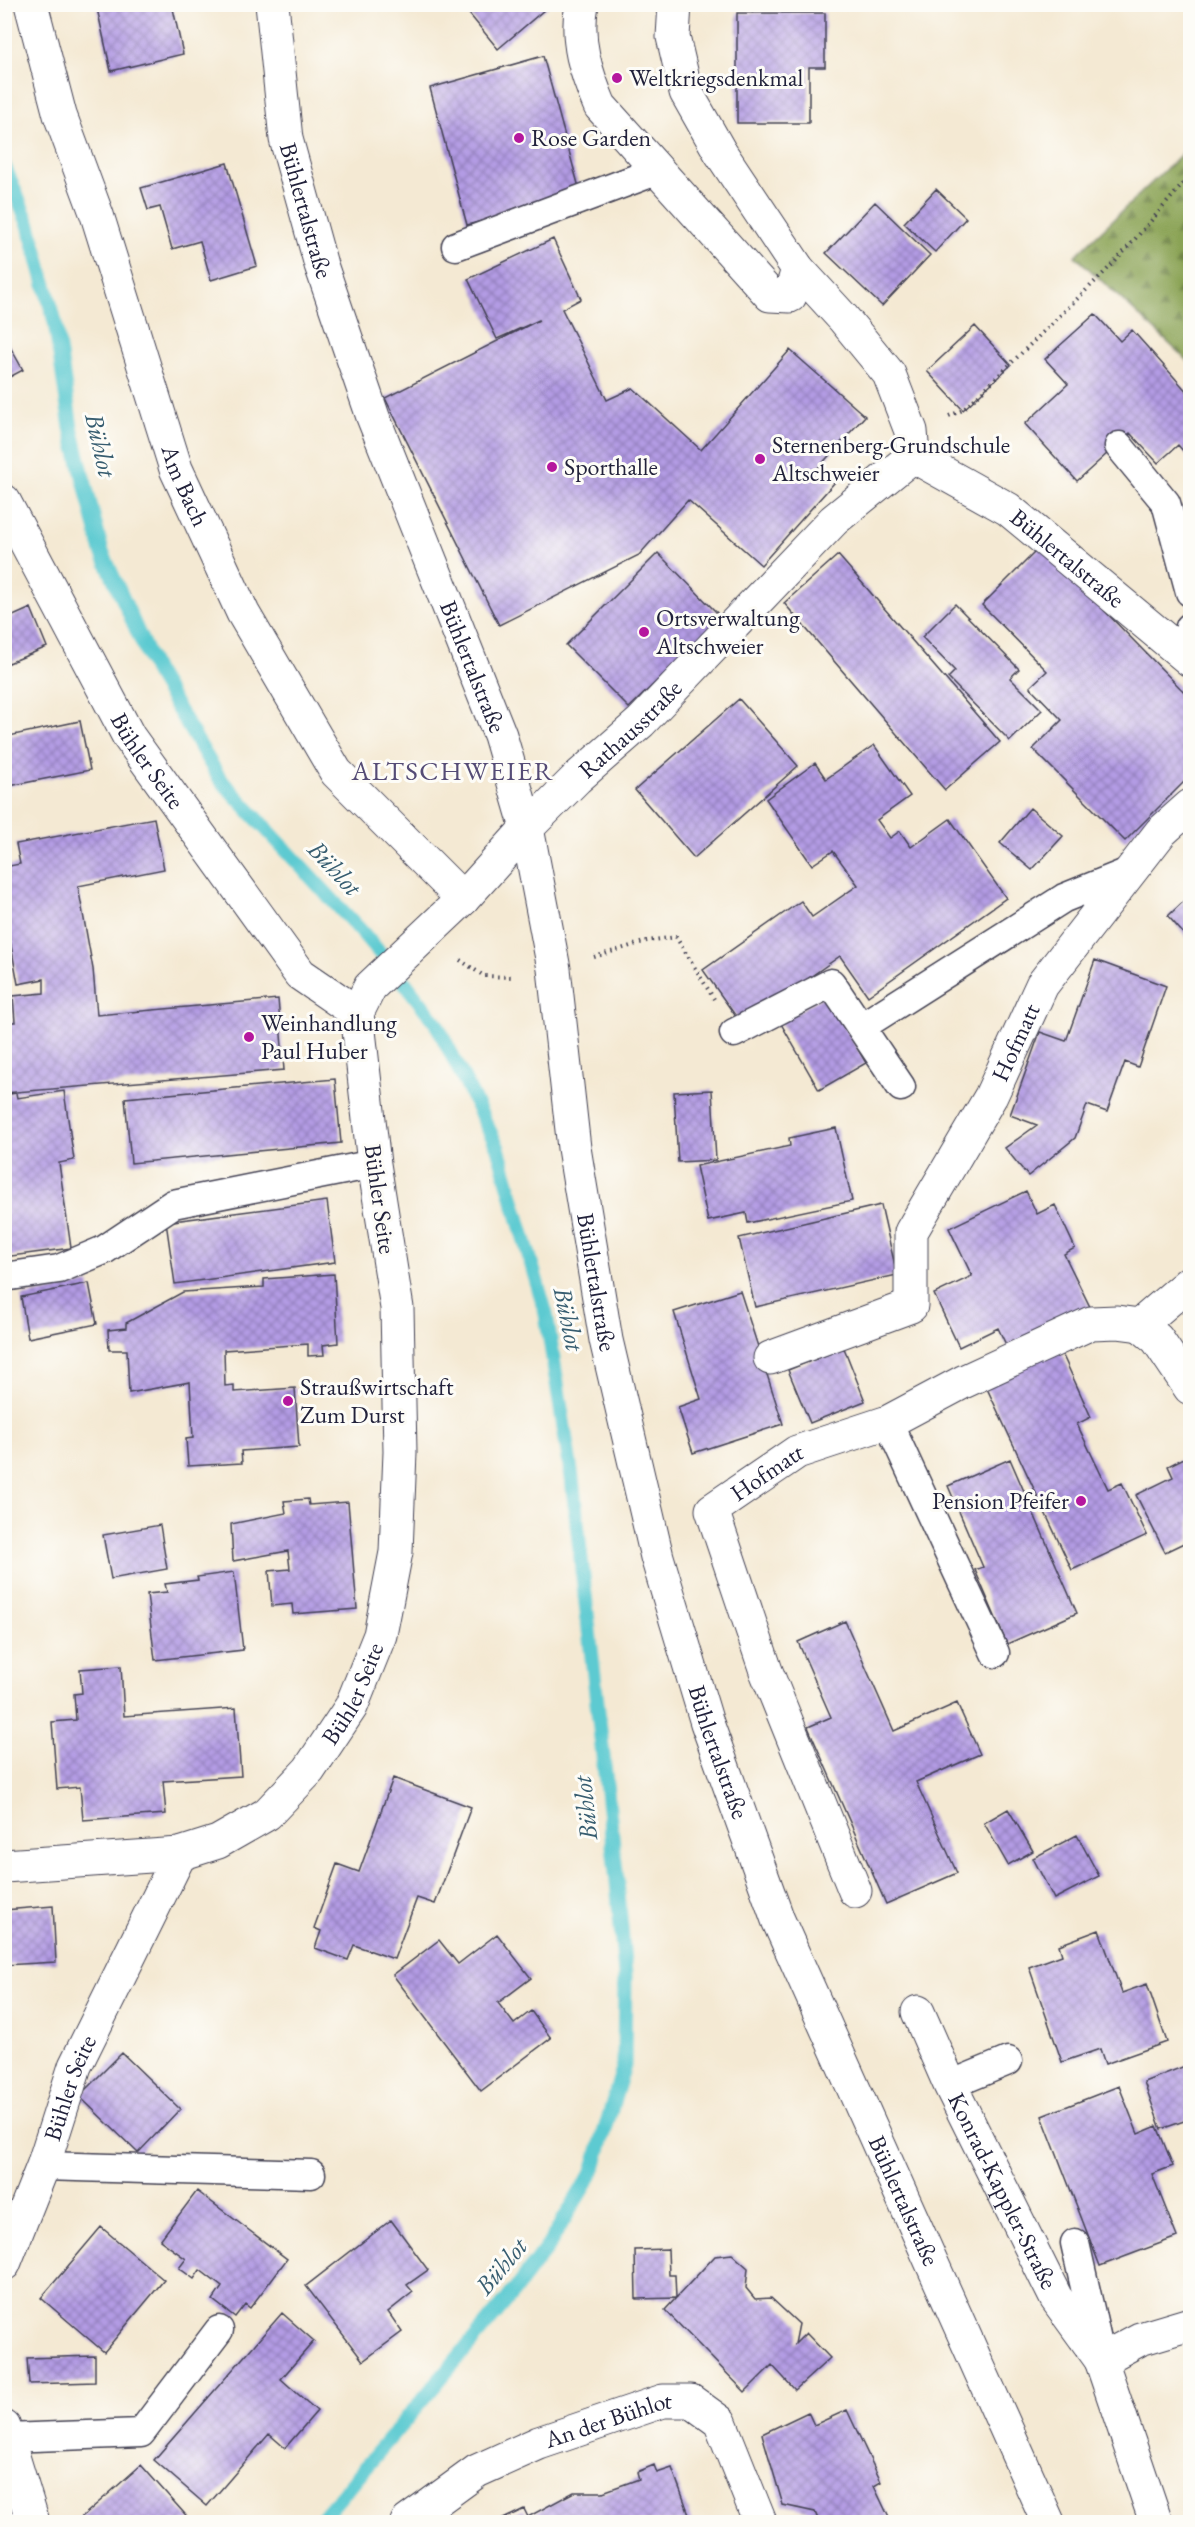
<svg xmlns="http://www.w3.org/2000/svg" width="1195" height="2527" viewBox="0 0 1195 2527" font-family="'EB Garamond',serif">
  <defs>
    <pattern id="forest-firs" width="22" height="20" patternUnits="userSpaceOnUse" patternTransform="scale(1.5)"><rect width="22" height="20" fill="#8aa354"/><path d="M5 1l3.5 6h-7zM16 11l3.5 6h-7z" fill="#708447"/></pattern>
    <pattern id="building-cross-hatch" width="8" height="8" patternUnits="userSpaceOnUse" patternTransform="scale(1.5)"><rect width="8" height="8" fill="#b39be4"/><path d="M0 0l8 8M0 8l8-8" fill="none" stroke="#917eba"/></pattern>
  </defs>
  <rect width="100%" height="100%" fill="#fdfcf7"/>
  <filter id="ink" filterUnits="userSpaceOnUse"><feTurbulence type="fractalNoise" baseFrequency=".0167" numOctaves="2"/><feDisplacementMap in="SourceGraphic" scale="12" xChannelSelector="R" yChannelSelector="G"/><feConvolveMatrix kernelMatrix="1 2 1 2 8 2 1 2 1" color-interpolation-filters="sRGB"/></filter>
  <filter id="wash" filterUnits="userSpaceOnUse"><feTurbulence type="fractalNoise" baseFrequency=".008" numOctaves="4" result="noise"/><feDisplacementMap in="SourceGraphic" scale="24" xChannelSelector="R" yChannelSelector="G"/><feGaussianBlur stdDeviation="1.35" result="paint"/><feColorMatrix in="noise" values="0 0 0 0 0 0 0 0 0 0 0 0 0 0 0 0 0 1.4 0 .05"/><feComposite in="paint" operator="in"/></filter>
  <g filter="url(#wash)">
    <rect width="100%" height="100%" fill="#f4e9d3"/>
    <path fill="url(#forest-firs)" stroke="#566248" stroke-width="1.5" d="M1190 146V363L1075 256Z"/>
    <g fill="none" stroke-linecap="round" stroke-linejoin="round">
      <path stroke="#5dcad1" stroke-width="15" d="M4 166 29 225 55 322 71 428 102 552 155 671 220 779 361 931 402 979 436 1023 498 1148 546 1314 572 1478 617 1881 625 1975 624 2065 593 2171 548 2246 507 2300 319 2522"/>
    </g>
    <g id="blocks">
      <path fill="url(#building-cross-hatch)" d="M96 4H172L183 54 111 71Z
        M461 4H551L498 49Z
        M737 13H825V67H809V123H737Z
        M543 56 581 195 467 225 430 88Z
        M227 163 257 266 211 280 200 241 172 249 160 207 148 210 141 188Z
        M936 189 966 218 935 252 904 223Z
        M875 202 930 255 882 306 826 253Z
        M553 239 581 299 562 309 607 400 633 388 701 450 790 350 865 416 818 468 834 483 761 565 688 500 639 555 499 625 385 398 539 320 497 339 468 279Z
        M1095 314 1120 341 1132 330 1190 395V459L1178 445 1158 463 1130 433 1077 481 1025 424 1068 384 1045 359Z
        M975 326 1011 365 963 410 927 371Z
        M4 336 23 370 4 380Z
        M1041 546 1190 698V776L1125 841 1033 749 1062 720 1030 687 1047 671 982 605Z
        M658 553 722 618 629 708 566 645Z
        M838 555 1000 742 945 790 784 603Z
        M955 604 1019 669 1010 678 1042 710 1010 741 948 678 955 671 922 637Z
        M31 608 47 647 4 665V620Z
        M739 699 798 766 694 858 635 790Z
        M80 721 90 770 4 787V737Z
        M874 745 910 796 877 820 890 838 900 831 911 847 950 819 1006 898 868 996 840 956 742 1025 703 970 801 901 812 917 858 885 833 851 812 865 766 799 815 763 826 779Z
        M1030 808 1063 836 1032 870 1000 843Z
        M154 818 164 869 78 886 93 969 97 1015 278 999 284 1070 4 1093V1022H15L13 996 44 993V979L18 984 10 940 4 941V867L20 864 16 844Z
        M1190 895V941L1168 916Z
        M1095 960 1166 986 1138 1067 1125 1062 1107 1112 1087 1105 1075 1138 1028 1176 1005 1148 1037 1125 1010 1115 1040 1032 1066 1041Z
        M826 995 866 1063 819 1090 780 1022Z
        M335 1079 341 1143 131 1163 125 1098Z
        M712 1090 716 1160 678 1162 674 1092Z
        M64 1091 74 1160 59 1163 71 1248 4 1257V1095L16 1093 17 1098Z
        M836 1128 852 1201 748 1223 746 1213 708 1221 696 1166 790 1146 789 1138Z
        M1026 1191 1037 1214 1055 1205 1075 1248 1064 1254 1093 1313 1010 1353 998 1328 959 1347 934 1294 972 1276 949 1228Z
        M327 1201 335 1262 175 1284 166 1222Z
        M881 1205 897 1275 755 1307 739 1238Z
        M334 1274 338 1343 323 1345 324 1355 308 1356V1344L224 1350 225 1386 234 1385V1392L295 1388 299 1447 241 1451 242 1463 188 1466 186 1439 193 1438 190 1382 129 1393 127 1350H109L108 1330 126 1328V1323L183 1292 264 1287V1279Z
        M89 1283 97 1324 28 1338 21 1297Z
        M740 1291 783 1424 693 1453 678 1407 701 1399 674 1312Z
        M1059 1347 1091 1417 1077 1424 1108 1489 1122 1483 1147 1535 1072 1570 984 1382Z
        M844 1348 865 1401 810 1423 788 1370Z
        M1190 1455V1540L1165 1552 1136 1495 1173 1477 1168 1466Z
        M1010 1459 1077 1613 1007 1644 975 1570 983 1567 948 1486Z
        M308 1499 309 1505 348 1502 357 1609 293 1614 292 1604 272 1606 269 1571 290 1569 288 1551 233 1561 231 1524 286 1513 284 1501Z
        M160 1525 167 1569 111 1579 103 1535Z
        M234 1572 243 1650 155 1660 147 1594 167 1592 165 1584 198 1580 197 1577Z
        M845 1621 894 1731 957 1703 980 1754 916 1782 957 1873 886 1904 808 1727 831 1717 798 1642Z
        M121 1666 124 1716 236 1708 241 1776 163 1781 166 1814 83 1820 80 1787 57 1789 52 1722 76 1720 74 1694 82 1693 80 1669Z
        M393 1778 471 1807 435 1904 417 1898 394 1959 354 1945 348 1960 315 1948 321 1931 314 1928 337 1864 359 1872Z
        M1008 1809 1033 1851 1008 1865 984 1823Z
        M1077 1835 1099 1876 1054 1899 1033 1858Z
        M53 1906 56 1962 4 1965V1910Z
        M1099 1930 1122 1993 1147 1984 1167 2042 1105 2064 1100 2049 1062 2062 1029 1967 1062 1955 1059 1945Z
        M497 1934 531 1978 498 2003 514 2024 531 2011 551 2038 481 2091 393 1975 439 1940 458 1964Z
        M122 2053 180 2109 138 2153 79 2096Z
        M1190 2064V2119L1161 2129 1144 2082Z
        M1119 2086 1138 2134 1157 2126 1173 2166 1152 2174 1177 2237 1100 2266 1042 2116Z
        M197 2191 287 2259 250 2308 245 2304 235 2317 213 2300 222 2287 200 2270 194 2279 179 2268 186 2259 160 2240Z
        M391 2220 428 2270 407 2285 413 2292 388 2312 402 2332 363 2361 306 2286Z
        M101 2227 164 2280 104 2352 41 2298Z
        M668 2249 669 2275H675L676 2298 715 2256 732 2254 748 2268 746 2288 755 2299 771 2298 799 2324 795 2344 806 2333 830 2358 795 2390 772 2365 745 2392 665 2310 676 2298 636 2299 635 2250Z
        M282 2313 314 2341 281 2379 317 2411 285 2448 269 2434 207 2506 154 2460Z
        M95 2356V2382L29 2384 27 2358Z
        M847 2410 881 2482 874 2486 891 2522H819L815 2512 783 2505 762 2434 808 2412 814 2425Z
        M141 2465 192 2522H76L106 2496Z
        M654 2465 657 2473 672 2468 692 2522H497L524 2509 528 2517 574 2492H603L639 2479 637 2472Z"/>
    </g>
  </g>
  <g filter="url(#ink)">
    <use href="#blocks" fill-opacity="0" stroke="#424052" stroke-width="1.5"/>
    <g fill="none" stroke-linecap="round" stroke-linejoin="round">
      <g stroke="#424052" stroke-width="31">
        <path id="service" d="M456 246 659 170
          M1119 446 1166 503 1190 592
          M1184 653 1190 627
          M861 1027 1064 898 1131 871
          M734 1033 831 983 901 1087
          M4 1277 59 1269 104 1250 173 1204 374 1164
          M888 1422 995 1653
          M950 2085 1008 2061
          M43 2166 311 2174
          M1075 2243 1101 2358
          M7 2438 141 2433 219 2330"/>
      </g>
      <g stroke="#424052" stroke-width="35">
        <g id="minor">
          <path id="s1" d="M31 4 60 115 97 215 176 469 243 613 336 772 463 899"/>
          <path d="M582 4C575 41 586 73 600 106L770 295 790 296 798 269"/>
          <path d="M675 4 673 37 686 92 720 152 798 269 843 318 889 374 911 431 913 456"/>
          <path id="s2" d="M913 456 1008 509 1190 660"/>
          <path id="s3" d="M4 501 129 737 300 974 357 1013"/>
          <path d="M1140 1325 1157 1339 1190 1388"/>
          <path id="s4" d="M770 1358 911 1306V1232L991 1096 1042 985 1161 832 1190 806"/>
          <path id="s5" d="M4 1866 180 1854 218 1842 267 1814 309 1770 351 1707 380 1635 396 1552 400 1452 397 1308 374 1164 357 1013 370 987 463 899 527 828 577 778 641 722 834 520 913 456"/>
          <path id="s6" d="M855 1891 766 1671 712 1510 797 1452 888 1422 963 1382 1091 1323 1117 1322 1140 1325 1190 1282"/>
          <path id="s7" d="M918 2012 950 2085 1056 2298 1101 2360"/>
          <path id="s8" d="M4 2264 43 2166 75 2066 180 1854"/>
          <path d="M4 2427 33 2522"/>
          <path id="s9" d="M407 2522 477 2471 539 2443 663 2401H691L720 2422 760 2522"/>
          <path d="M1156 2522 1101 2360 1140 2339 1190 2324"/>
        </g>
      </g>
      <g stroke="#424052" stroke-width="35">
        <g id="secondary">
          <path id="s10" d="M272 4 286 139 321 265 373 417 500 735 527 828 554 969 574 1148 606 1340 657 1557 707 1723 778 1920 1048 2522"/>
        </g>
      </g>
      <path stroke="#424052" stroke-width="4" stroke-dasharray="1.5 4.5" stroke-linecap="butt" d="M949 416 963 410 1115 262 1190 176
        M594 957 647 941 676 937 714 999
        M460 960 484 976 514 977"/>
      <use href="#service" stroke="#fff" stroke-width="28"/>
      <use href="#minor" stroke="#fff" stroke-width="33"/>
      <use href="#secondary" stroke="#fff" stroke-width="33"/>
    </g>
  </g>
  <g fill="#b5179e" stroke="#fdfcf7" stroke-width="2">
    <circle cx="617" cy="78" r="6"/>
    <circle cx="519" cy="138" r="6"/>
    <circle cx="760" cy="459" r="6"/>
    <circle cx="552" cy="467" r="6"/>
    <circle cx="644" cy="632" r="6"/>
    <circle cx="249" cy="1037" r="6"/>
    <circle cx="288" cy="1401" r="6"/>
    <circle cx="1081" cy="1501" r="6"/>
  </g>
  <g text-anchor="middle" stroke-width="6" stroke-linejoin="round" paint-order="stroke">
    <g font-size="24" fill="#22223b" stroke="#fdfcf7" text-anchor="start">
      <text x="629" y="86">Weltkriegsdenkmal</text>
      <text x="531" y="146">Rose Garden</text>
      <text x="772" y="453">Sternenberg-Grundschule<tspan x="772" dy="28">Altschweier</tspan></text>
      <text x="564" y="475">Sporthalle</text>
      <text x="656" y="626">Ortsverwaltung<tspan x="656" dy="28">Altschweier</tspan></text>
      <text x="261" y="1031">Weinhandlung<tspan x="261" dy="28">Paul Huber</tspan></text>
      <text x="300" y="1395">Straußwirtschaft<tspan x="300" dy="28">Zum Durst</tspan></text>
      <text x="1069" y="1509" text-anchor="end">Pension Pfeifer</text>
    </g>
    <g font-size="24" fill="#22223b" stroke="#fdfcf7">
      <text dy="8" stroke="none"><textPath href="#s10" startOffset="210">Bühlertalstraße</textPath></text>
      <text dy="8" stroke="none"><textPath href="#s1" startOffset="506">Am Bach</textPath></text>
      <text dy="8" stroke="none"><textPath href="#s2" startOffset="186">Bühlertalstraße</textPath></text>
      <text dy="8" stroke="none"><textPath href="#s10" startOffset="696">Bühlertalstraße</textPath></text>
      <text dy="8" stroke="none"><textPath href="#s5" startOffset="1509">Rathausstraße</textPath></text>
      <text dy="8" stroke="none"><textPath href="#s3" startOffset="297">Bühler Seite</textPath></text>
      <text dy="8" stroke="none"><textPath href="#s4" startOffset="441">Hofmatt</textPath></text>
      <text transform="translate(380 1199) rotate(82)" y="8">Bühler Seite</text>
      <text dy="8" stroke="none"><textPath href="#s10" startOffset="1326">Bühlertalstraße</textPath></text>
      <text dy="8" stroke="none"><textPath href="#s6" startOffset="474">Hofmatt</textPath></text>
      <text dy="8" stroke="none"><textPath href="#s5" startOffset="422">Bühler Seite</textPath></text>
      <text dy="8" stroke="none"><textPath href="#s10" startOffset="1812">Bühlertalstraße</textPath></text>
      <text dy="8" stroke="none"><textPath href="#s8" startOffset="188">Bühler Seite</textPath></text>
      <text dy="8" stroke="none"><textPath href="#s7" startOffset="198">Konrad-Kappler-Straße</textPath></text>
      <text dy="8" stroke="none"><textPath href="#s10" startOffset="2298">Bühlertalstraße</textPath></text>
      <text dy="8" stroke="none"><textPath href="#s9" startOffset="228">An der Bühlot</textPath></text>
    </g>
    <g font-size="26" font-style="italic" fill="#375d70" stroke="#fdfcf7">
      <text transform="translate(101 445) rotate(77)" y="9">Bühlot</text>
      <text transform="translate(335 868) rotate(47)" y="9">Bühlot</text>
      <text transform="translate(569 1319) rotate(78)" y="9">Bühlot</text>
      <text transform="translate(585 1808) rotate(-96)" y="9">Bühlot</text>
      <text transform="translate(501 2266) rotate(-50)" y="9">Bühlot</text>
    </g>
    <g font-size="27" letter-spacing="1.5" fill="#554c76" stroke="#fdfcf7">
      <text x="453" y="780">ALTSCHWEIER</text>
    </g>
  </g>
  <rect width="1195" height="2527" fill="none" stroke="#fdfcf7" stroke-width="24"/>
</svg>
